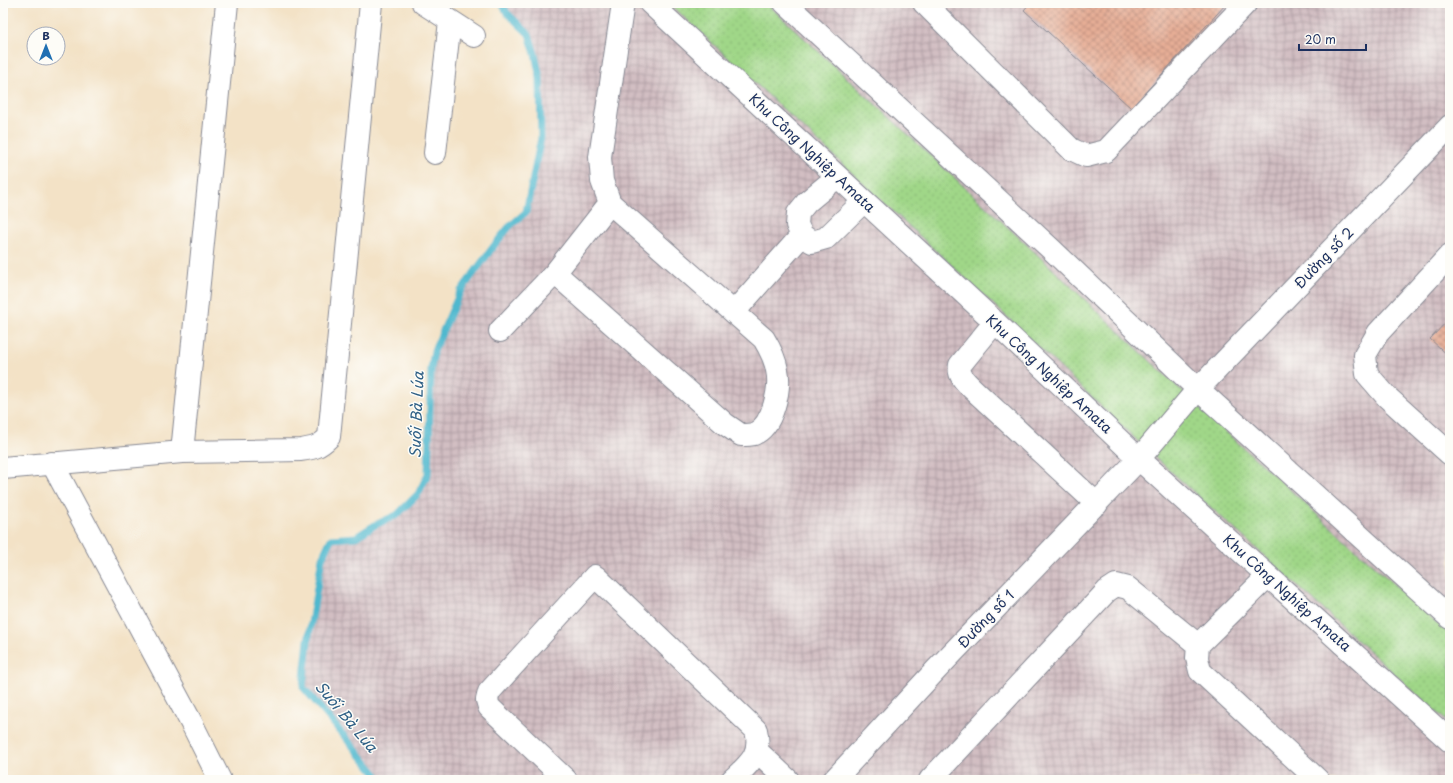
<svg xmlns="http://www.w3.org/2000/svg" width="1453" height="783" viewBox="0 0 1453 783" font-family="'Playpen Sans',sans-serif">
  <defs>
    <pattern id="industrial-grid" width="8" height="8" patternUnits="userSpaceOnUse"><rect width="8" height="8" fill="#d2bec2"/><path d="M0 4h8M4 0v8" fill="none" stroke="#aa9ba1"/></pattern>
    <pattern id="grass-dots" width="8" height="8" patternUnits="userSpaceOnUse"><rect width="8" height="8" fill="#a0d788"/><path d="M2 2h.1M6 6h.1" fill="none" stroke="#89b978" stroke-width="1.8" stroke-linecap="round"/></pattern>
    <pattern id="building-cross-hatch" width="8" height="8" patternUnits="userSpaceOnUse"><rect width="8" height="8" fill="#e6ad95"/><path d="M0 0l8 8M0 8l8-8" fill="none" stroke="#ba8d7d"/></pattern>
  </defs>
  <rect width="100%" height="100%" fill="#fdfcf7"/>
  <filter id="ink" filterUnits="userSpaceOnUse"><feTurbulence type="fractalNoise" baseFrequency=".025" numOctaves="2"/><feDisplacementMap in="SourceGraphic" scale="8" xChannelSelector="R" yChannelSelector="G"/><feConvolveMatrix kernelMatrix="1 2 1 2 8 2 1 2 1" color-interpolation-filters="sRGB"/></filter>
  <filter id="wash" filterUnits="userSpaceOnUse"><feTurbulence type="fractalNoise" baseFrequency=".012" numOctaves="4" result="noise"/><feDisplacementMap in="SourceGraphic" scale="16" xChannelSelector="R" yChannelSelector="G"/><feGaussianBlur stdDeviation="0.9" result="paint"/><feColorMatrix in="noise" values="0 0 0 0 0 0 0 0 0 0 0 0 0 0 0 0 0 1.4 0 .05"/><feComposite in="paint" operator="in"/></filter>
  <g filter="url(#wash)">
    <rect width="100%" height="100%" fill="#f3e2c6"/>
    <path fill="url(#industrial-grid)" d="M502 3H1450V780H381L303 687 308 641 322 558 331 539 356 537 375 525 397 515 418 494 428 474 431 369 434 351 460 292 496 243 509 227 526 212 541 138 540 78 535 54 529 34 507 13Z"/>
    <path fill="url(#grass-dots)" stroke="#5e8373" d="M669 3H766L1044 261 1185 394 1142 445 1003 313Z
      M1195 404 1450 635V724L1153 455Z"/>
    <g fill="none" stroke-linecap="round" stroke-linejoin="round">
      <path stroke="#50b8ce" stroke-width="7" d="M381 780 303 687 308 641 322 558 331 539 356 537 375 525 397 515 418 494 428 474 431 369 434 351 460 292 496 243 509 227 526 212 541 138 540 78 535 54 529 34 507 13 502 3"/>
    </g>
    <g id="blocks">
      <path fill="url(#building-cross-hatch)" d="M1030 3H1227L1131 108 1024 10Z
        M1450 318V357L1430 339Z"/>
    </g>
  </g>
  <g filter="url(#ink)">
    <use href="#blocks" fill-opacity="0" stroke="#878892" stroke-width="1"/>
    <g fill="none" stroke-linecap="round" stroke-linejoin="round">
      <g stroke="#878892" stroke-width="24">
        <path id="minor" d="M423 3 474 36
          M650 3 995 322 1139 459 1450 741
          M785 3 1051 249 1198 389 1450 618
          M924 3 1071 149 1086 156 1106 151 1246 3
          M435 153 450 21
          M837 177 807 202 798 213 797 225 802 235 812 242 826 238 864 201
          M1450 255 1378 333 1365 355 1367 374 1387 397 1450 454
          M555 273 725 424 741 435C745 435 750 435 754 434 773 426 781 388 777 370 775 359 770 349 764 339L610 203 602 181 600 157 623 3
          M734 312 802 235
          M995 322 960 365C957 377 969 385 977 393L1097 504
          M500 331 555 273 610 203
          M182 452 227 3
          M52 463 192 724 220 780
          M3 468 182 452 301 450C314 448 319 447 329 437L371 3
          M1268 576 1198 645 1197 658 1200 671 1318 780
          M757 751 788 780
          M566 780 489 707 487 700 489 692 595 576 756 730C762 755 749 764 732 780
          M834 780 936 670 1139 459 1198 389 1450 126
          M930 780 1107 591 1116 585 1128 588 1198 645"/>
      </g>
      <use href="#minor" stroke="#fff" stroke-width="22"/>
    </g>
  </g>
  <g text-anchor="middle" stroke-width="3" stroke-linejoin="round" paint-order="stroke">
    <g font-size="14" fill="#1b2f5e" stroke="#fdfcf7">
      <text transform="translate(812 153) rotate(43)" y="5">Khu Công Nghiệp Amata</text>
      <text transform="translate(1324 258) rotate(-46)" y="5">Đường số 2</text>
      <text transform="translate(1049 374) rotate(43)" y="5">Khu Công Nghiệp Amata</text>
      <text transform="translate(1287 593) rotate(42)" y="5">Khu Công Nghiệp Amata</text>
      <text transform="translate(986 619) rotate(-46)" y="5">Đường số 1</text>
    </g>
    <g font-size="15" font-style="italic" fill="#2e5f85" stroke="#fdfcf7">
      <text transform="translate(417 415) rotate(-88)" y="5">Suối Bà Lúa</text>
      <text transform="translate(346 717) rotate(50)" y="5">Suối Bà Lúa</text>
    </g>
  </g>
  <rect width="1453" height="783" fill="none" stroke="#fdfcf7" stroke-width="16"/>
  <g transform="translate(46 46)"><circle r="19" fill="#fdfcf7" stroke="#a3aaba"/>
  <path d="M0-3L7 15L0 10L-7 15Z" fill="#1f6fb2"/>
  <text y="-6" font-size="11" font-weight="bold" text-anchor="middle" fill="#1b2f5e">B</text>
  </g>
  <path d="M1299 44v6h67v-6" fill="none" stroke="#1b2f5e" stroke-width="2"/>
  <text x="1305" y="44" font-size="12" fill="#1b2f5e" stroke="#fdfcf7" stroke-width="3" paint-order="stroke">20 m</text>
</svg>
